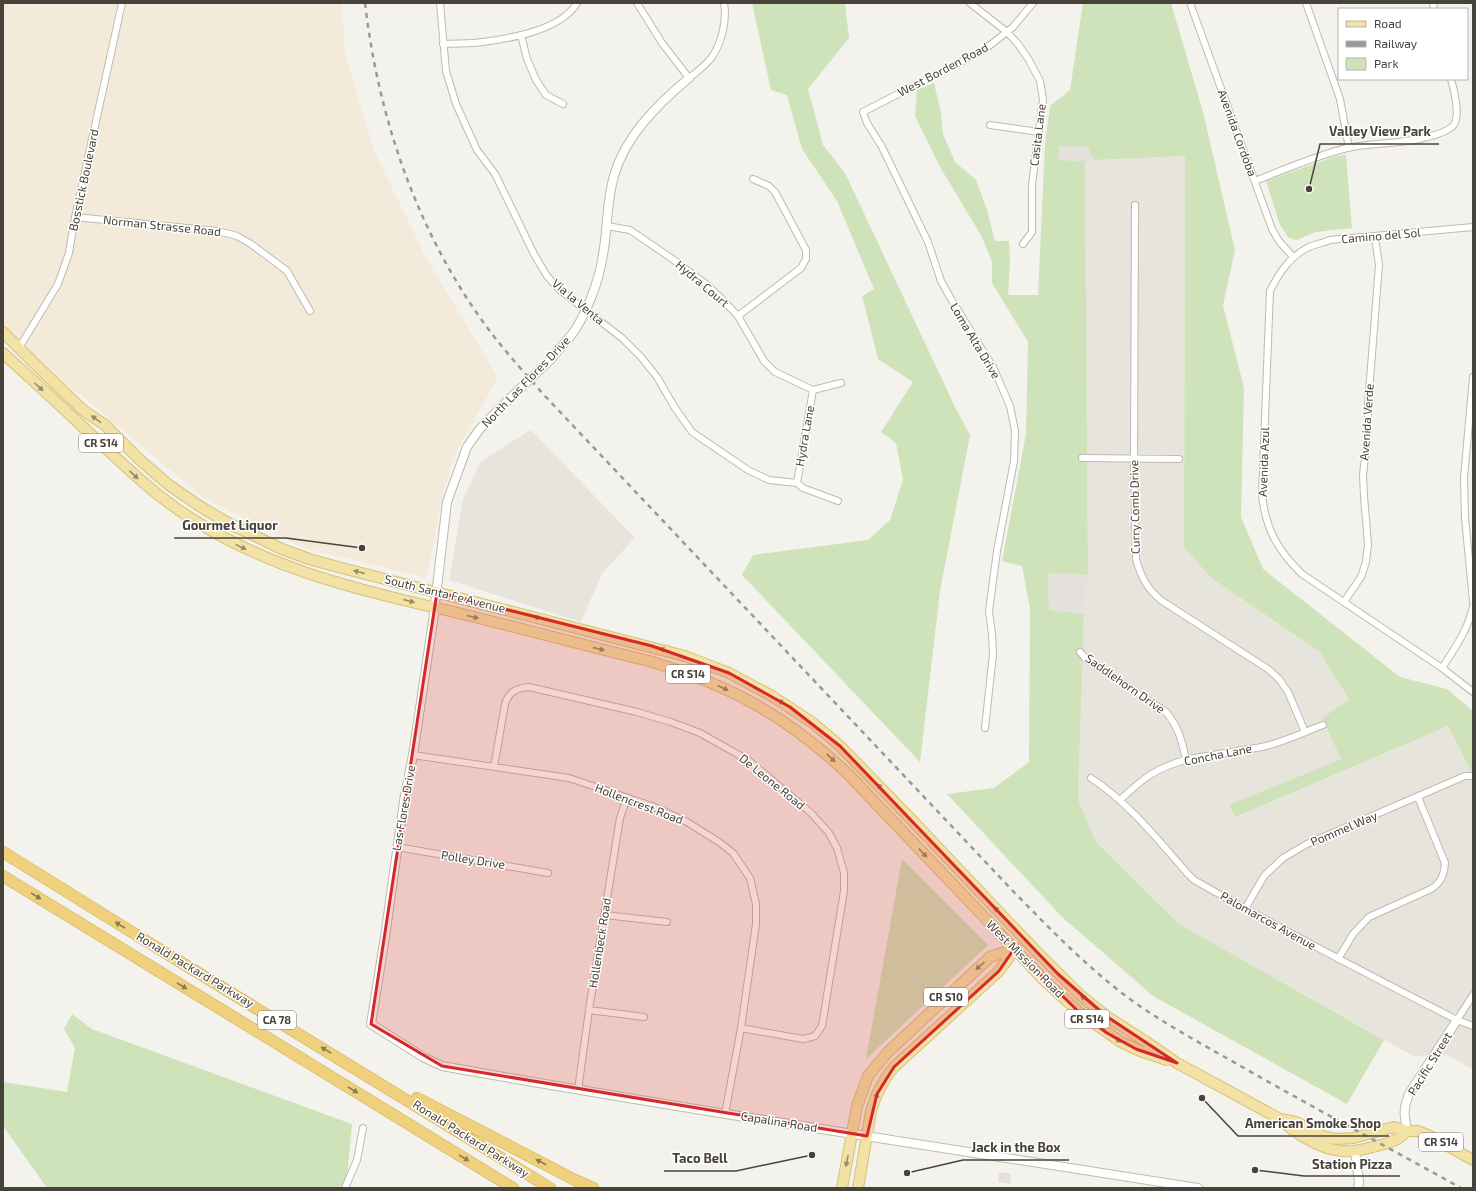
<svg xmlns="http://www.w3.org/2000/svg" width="1476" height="1191" viewBox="0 0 1476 1191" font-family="'Exo 2',sans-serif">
  <rect width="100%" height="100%" fill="#f4f2ec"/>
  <path fill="#e7e4db" d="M1185 156 1184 547 1211 578 1319 651 1349 701 1322 718 1341 759 1230 805 1237 817 1448 726 1470 769 1473 772V1070L1448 1055 1413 1056 1179 924 1096 842 1078 799 1084 614 1088 575 1085 161 1090 167 1094 160Z
    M531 430 635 538 602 573 581 622 449 580 463 499 481 461Z"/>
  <path fill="#f3eada" d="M3 3H342L345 54 374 150 425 256 498 377 455 454 442 497 427 578 304 548 202 497 71 387 3 336Z"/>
  <path fill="#e4e1dd" d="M1059 146H1087L1094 161 1090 167 1085 161 1057 160Z
    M1048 573 1088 575 1084 614 1049 610Z
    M999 1172 1011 1174 1010 1184 998 1182Z"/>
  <path fill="#cee3ba" d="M752 3H845L849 38 808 89 823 145 845 173 956 409 970 435 940 591 920 762 742 575 753 555 868 540 890 520 903 480 896 443 881 432 913 382 878 359 862 296 874 289 837 201 802 149 787 95 771 90Z
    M1083 3H1171L1203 112 1235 250 1223 305 1244 388 1241 517 1263 569 1400 677 1447 689 1473 711V772L1470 769 1448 726 1236 817 1229 805 1341 759 1322 718 1349 700 1319 651 1211 578 1184 547 1185 156 1094 160 1087 146H1059L1058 160 1085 161 1088 575 1048 573 1049 610 1084 614 1078 799 1096 842 1179 924 1384 1040 1347 1104 1153 996 1061 916 947 794 994 788 1029 762 1030 609 1022 566 1002 561 1026 434 1028 342 992 283V262L982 237 940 167 915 116 917 90 934 83 941 113 943 134 955 162 976 180 987 210 995 241H1009L1010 261 1008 295H1038L1045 144 1050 106 1070 90Z
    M1346 155 1352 228 1316 232 1296 240 1289 238 1280 225 1266 181 1336 156Z
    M902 859 988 945 866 1059Z
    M72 1014 92 1029 352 1124 346 1188H47L3 1126V1082L67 1092 75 1048 64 1029Z"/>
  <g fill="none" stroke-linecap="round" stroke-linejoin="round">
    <g stroke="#bfbaaf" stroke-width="8">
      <path id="minor" d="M440 3 446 71 456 104 477 150 495 174 535 256 547 276 560 290 622 338 641 357 657 377 675 408 692 432 748 470 769 480 797 483 803 488 838 501
        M637 3 662 43 689 78C697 72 706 65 712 57 722 42 727 20 724 3
        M970 3 1007 32 1018 44 1029 60 1040 81 1043 99 1032 185V232L1023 244
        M1190 3 1272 229 1279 241 1293 257
        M1306 3 1340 99 1349 148
        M1433 3 1434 9
        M521 35 527 59 536 80 546 95 563 104
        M443 44C456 43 470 44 483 42 512 38 561 30 577 3
        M990 125 1039 132
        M1255 181C1285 169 1315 156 1347 148 1370 143 1396 144 1419 139 1429 137 1445 133 1453 126 1461 118 1454 89 1451 79
        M1135 205 1134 459 1136 559C1141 577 1147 589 1162 601L1268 669 1279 679 1288 692 1305 732
        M75 217 218 231 237 236 251 244 287 271 310 311
        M607 226 630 230 671 258 707 285 723 300 738 316 764 361 775 372 813 390 841 383
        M1473 227 1330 240C1323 243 1316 244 1309 247 1290 256 1279 273 1270 291L1262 494C1265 528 1278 551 1302 574L1442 668 1473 692
        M738 316 801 268 806 259V250L775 192 769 186 753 179
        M19 348 58 284 69 253 75 217 122 3
        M1473 377 1464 478 1465 518 1473 601
        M1082 458 1179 459
        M797 483 813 390
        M1344 602 1361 577 1366 562 1368 544 1364 496 1363 475 1368 430V405L1379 265 1375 237
        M1080 652 1087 660 1166 712C1179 728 1182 741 1186 760
        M1442 668C1455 648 1468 630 1473 606
        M985 728 993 654 992 634 989 611 997 551 1014 461 1015 431 1010 406 993 367 951 299 941 281 928 242 882 147 867 123 863 112 984 50 1013 27 1033 3
        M413 755 569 778 652 806 687 822 719 842 733 853 750 878 756 904V924L741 1028 725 1114
        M494 767 505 704C509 692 516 688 529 687L637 712 671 722 700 733 748 760 811 813 829 833 837 848 844 873V891L822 1026 815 1036 803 1039 741 1028
        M1091 778C1129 803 1158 840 1188 874L1194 880C1280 929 1369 975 1457 1020L1473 1026
        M1120 800C1130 791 1139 782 1150 775 1184 753 1228 755 1266 746 1286 741 1304 732 1323 725
        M397 847 548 873
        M1245 909 1264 876 1283 858 1307 844 1465 776H1473
        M605 915 667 922
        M1338 959 1353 934 1369 917 1431 889C1441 883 1444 875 1445 863L1418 797
        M589 1010 644 1017
        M1457 1020 1473 995
        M578 1090 589 1010 620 818 627 798
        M345 1188 357 1160 363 1128"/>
    </g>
    <g stroke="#bfbaaf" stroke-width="10">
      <path id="tertiary" d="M551 359C558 350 566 342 573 333 586 314 598 284 602 260 608 232 606 203 614 176 625 136 658 104 689 78
        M498 410 479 430 467 447 447 502 433 621 413 755 404 801 385 937 371 1024 423 1057 442 1066C694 1111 946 1148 1198 1188
        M1407 1131C1404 1115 1403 1109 1409 1094L1457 1020
        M1355 1151 1359 1182 1358 1188"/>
    </g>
    <g stroke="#d7c177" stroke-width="12">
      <path id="primary" d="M3 332 34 363 83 410 105 425 140 460 169 485 201 507 228 523 282 549 309 559 338 567 685 656 729 673 772 696 813 723 840 746 908 816 1034 949 1080 995 1106 1016 1145 1041 1177 1063 1280 1119C1294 1133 1322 1150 1343 1151 1354 1152 1366 1149 1377 1146 1391 1142 1396 1142 1407 1131
        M3 353C30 378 57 402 84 428 120 461 154 496 197 522 268 566 343 586 424 605 499 622 574 643 649 661 730 685 787 716 848 774L1045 981 1081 1014 1121 1042 1140 1051 1167 1060
        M1280 1119 1296 1122 1325 1137 1337 1139 1353 1138 1394 1127 1407 1131H1418L1430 1136 1473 1160
        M842 1188 857 1106 868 1076 888 1052 990 957 1014 949
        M858 1188 871 1111 877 1094 885 1079 894 1067 999 971 1016 948"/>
    </g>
    <g stroke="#cda64d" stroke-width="12">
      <path id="motorway" d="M3 852 143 939 550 1188
        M3 876 513 1188
        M417 1098 575 1180 593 1188"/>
    </g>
    <use href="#minor" stroke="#fff" stroke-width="6"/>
    <use href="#tertiary" stroke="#fff" stroke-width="8"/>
    <use href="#primary" stroke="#f3e2a6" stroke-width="10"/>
    <use href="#motorway" stroke="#eed07d" stroke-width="11"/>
    <path stroke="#999" stroke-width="2.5" stroke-dasharray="5 5" stroke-linecap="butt" d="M365 3C378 115 415 226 481 319 500 346 523 371 545 396L1012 890C1049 928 1085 965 1127 997 1164 1024 1204 1045 1244 1068 1316 1109 1389 1148 1461 1188"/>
    <g stroke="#bfbaaf" stroke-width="10" stroke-linecap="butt">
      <path id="tertiary-bridge" d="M498 410 551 359"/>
    </g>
    <use href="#tertiary-bridge" stroke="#fff" stroke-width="8"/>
  </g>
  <defs><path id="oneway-solid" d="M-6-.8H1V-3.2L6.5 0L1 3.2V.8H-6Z"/></defs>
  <g fill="#958b6b">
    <use href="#oneway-solid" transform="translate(39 387) rotate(42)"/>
    <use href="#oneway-solid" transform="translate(96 419) rotate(-144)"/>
    <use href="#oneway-solid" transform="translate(134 475) rotate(43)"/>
    <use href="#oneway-solid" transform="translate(241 547) rotate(26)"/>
    <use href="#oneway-solid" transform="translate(359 572) rotate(-165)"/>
    <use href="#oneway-solid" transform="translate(409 601) rotate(14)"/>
    <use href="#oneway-solid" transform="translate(473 617) rotate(14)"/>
    <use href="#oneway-solid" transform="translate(539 618) rotate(-166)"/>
    <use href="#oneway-solid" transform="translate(599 649) rotate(14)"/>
    <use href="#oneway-solid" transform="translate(665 650) rotate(-164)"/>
    <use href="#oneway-solid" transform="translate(723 688) rotate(25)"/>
    <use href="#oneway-solid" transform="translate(783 703) rotate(-148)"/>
    <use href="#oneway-solid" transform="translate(831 758) rotate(43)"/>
    <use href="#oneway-solid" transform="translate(881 788) rotate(-134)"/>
    <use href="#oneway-solid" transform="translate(923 853) rotate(47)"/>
    <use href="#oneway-solid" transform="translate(998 911) rotate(-133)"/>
    <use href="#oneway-solid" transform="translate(980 966) rotate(138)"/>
    <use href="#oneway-solid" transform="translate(1085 999) rotate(-141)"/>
    <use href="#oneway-solid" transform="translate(1116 1039) rotate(32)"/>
    <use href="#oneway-solid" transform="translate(876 1098) rotate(-70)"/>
    <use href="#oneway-solid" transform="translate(847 1161) rotate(101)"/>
  </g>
  <g fill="#8a7b55">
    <use href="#oneway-solid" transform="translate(36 896) rotate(32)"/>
    <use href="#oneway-solid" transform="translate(120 925) rotate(-148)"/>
    <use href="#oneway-solid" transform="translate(182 986) rotate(31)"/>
    <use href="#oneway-solid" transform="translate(326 1050) rotate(-149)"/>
    <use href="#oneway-solid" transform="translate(353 1090) rotate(31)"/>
    <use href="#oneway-solid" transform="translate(464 1158) rotate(31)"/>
    <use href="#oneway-solid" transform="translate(541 1162) rotate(-153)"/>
  </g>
  <path fill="#d62828" fill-opacity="0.2" stroke="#d62828" stroke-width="3" stroke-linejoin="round" d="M437 592 652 646 729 673 790 707 840 746 1058 974 1106 1016 1177 1063 1136 1049 1107 1033 1081 1014 1014 949 999 971 894 1067 877 1094 867 1136 442 1066 371 1024Z"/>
  <g text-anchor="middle" stroke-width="3" stroke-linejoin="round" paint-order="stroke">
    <g fill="#fff" stroke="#7f7b75" stroke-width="1">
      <rect x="79" y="434" width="44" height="18" rx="3"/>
      <rect x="666" y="665" width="44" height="18" rx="3"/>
      <rect x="924" y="988" width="44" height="18" rx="3"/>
      <rect x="1065" y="1010" width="44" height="18" rx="3"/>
      <rect x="258" y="1011" width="38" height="18" rx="3"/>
      <rect x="1419" y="1133" width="44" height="18" rx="3"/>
    </g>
    <g font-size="11" font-weight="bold" fill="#48433a">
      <text x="101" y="447">CR S14</text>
      <text x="688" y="678">CR S14</text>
      <text x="946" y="1001">CR S10</text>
      <text x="1087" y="1023">CR S14</text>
      <text x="277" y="1024">CA 78</text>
      <text x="1441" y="1146">CR S14</text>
    </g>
    <g font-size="12" fill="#48433a" stroke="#fff">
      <text transform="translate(943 70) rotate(-28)" y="4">West Borden Road</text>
      <text transform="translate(1237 133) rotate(70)" y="4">Avenida Cordoba</text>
      <text transform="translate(1038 135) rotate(-83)" y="4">Casita Lane</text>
      <text transform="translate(84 180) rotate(-78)" y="4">Bosstick Boulevard</text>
      <text transform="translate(162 226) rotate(6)" y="4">Norman Strasse Road</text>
      <text transform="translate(1381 236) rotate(-5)" y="4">Camino del Sol</text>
      <text transform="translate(702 284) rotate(40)" y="4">Hydra Court</text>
      <text transform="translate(578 302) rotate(40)" y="4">Via la Venta</text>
      <text transform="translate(975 341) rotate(59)" y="4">Loma Alta Drive</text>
      <text transform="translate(526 382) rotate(-46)" y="4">North Las Flores Drive</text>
      <text transform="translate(1367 422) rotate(-86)" y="4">Avenida Verde</text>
      <text transform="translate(805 436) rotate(-80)" y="4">Hydra Lane</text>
      <text transform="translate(1264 462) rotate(-88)" y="4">Avenida Azul</text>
      <text transform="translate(1135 507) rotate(-91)" y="4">Curry Comb Drive</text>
      <text transform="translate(445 594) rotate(14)" y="4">South Santa Fe Avenue</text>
      <text transform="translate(1125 684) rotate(35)" y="4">Saddlehorn Drive</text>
      <text transform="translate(1218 755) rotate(-11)" y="4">Concha Lane</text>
      <text transform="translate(772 782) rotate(39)" y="4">De Leone Road</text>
      <text transform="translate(639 804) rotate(21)" y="4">Hollencrest Road</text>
      <text transform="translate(404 808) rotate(-80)" y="4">Las Flores Drive</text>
      <text transform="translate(1344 829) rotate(-23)" y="4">Pommel Way</text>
      <text transform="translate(473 860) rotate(9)" y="4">Polley Drive</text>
      <text transform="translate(1268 921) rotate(29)" y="4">Palomarcos Avenue</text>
      <text transform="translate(600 943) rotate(-81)" y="4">Hollenbeck Road</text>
      <text transform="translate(1025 959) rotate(45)" y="4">West Mission Road</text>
      <text transform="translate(195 970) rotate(31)" y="4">Ronald Packard Parkway</text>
      <text transform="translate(1430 1064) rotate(-58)" y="4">Pacific Street</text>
      <text transform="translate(779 1122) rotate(9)" y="4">Capalina Road</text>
      <text transform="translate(471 1139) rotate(32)" y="4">Ronald Packard Parkway</text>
    </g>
  </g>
  <path fill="none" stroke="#48433a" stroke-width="1.5" d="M1309 189L1320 144H1439M362 548L286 538H174M1202 1098L1238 1136H1389M907 1173L963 1160H1069M812 1155L736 1171H664M1255 1170L1304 1176H1400"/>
  <g fill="#48433a" stroke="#fff" stroke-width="1.5">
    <circle cx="1309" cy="189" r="4"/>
    <circle cx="362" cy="548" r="4"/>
    <circle cx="1202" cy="1098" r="4"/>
    <circle cx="907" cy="1173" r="4"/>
    <circle cx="812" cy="1155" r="4"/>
    <circle cx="1255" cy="1170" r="4"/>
  </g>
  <g font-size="13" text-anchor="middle" font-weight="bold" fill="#48433a" stroke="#fff" stroke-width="3" stroke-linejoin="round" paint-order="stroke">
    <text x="1380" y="136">Valley View Park</text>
    <text x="230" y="530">Gourmet Liquor</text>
    <text x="1313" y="1128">American Smoke Shop</text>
    <text x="1016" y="1152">Jack in the Box</text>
    <text x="700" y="1163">Taco Bell</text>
    <text x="1352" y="1169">Station Pizza</text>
  </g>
  <rect width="1476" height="1191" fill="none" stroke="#48433a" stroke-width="8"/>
  <rect x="1338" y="8" width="130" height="72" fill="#ffffff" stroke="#b6b4b0"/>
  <rect x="1346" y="21" width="20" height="6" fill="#f3e2a6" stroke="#b6b4b0"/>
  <text x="1374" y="28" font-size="12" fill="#48433a">Road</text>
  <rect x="1346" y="41" width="20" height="6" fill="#999999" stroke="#b6b4b0"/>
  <text x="1374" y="48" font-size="12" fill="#48433a">Railway</text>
  <rect x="1346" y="58" width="20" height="12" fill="#cee3ba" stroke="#b6b4b0"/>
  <text x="1374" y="68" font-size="12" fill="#48433a">Park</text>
</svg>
